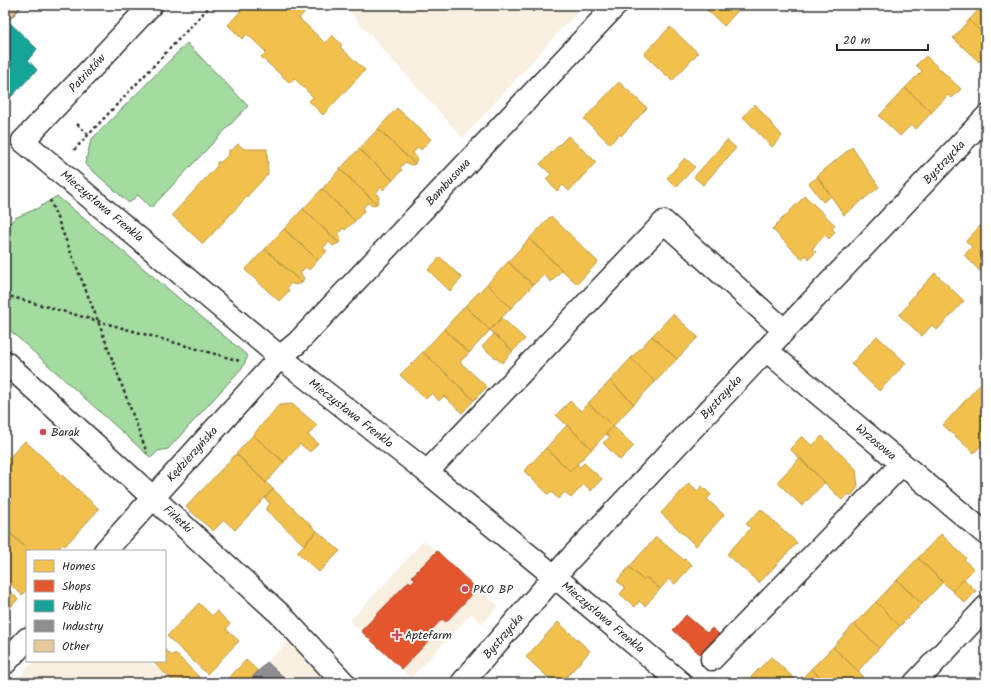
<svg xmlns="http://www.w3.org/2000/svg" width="991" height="688" viewBox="0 0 991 688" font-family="Kalam,sans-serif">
  <rect width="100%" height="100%" fill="#fff"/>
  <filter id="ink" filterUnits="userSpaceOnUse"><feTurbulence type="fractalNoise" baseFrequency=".025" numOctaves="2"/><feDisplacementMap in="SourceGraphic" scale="8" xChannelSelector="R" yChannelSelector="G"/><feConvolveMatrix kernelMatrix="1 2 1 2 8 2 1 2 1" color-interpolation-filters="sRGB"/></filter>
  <g filter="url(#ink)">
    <path fill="#f8efe1" d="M343 5H586L564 26 463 138Z
      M423 541 437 551 477 589 499 606 482 624 471 614 411 678 350 621 379 589H381Z
      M291 639 330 683H247L267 662Z
      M34 661H150L174 683H13Z"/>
    <path fill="#a3dba0" stroke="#678366" d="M187 43 248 106 151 208 138 195 129 203 85 164 91 140Z
      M57 196 248 356 242 368 168 449 158 451 151 458 5 326V227L15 218 38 208Z"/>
    <path fill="#f2c14e" stroke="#b69444" d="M246 5H300L306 11 299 18 325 43 332 35 342 45 340 47 365 70 323 115 309 101 313 97 294 78 290 83 261 57 266 52 247 34 242 39 228 25Z
      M702 5H743L724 26Z
      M983 5H986V37L969 20Z
      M969 20 986 37V55L979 62 953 38Z
      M670 27 698 53 672 81 644 54Z
      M926 56 961 89 952 98 948 95 932 112 905 88 922 71 916 65Z
      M619 82 647 108 621 136 619 134 610 144 584 119Z
      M905 88 932 112 916 129 911 125 900 136 879 116Z
      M755 104 782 136 772 147 743 117Z
      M397 108 431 139 421 150 418 147 413 153 417 158 415 164 378 129Z
      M378 129 415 164 411 165 405 162 400 168 402 170 393 180 359 149Z
      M568 136 596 162 569 191 563 185 557 191 546 179 551 174 540 164Z
      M727 140 736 148 703 185 694 177Z
      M238 144 244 149H267L268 174 203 244 172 215 217 166V162H221L229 154V150H232Z
      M852 147 879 187 844 215 817 176Z
      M359 149 393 180 383 190 381 187 376 193 379 197 377 204 340 169Z
      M685 158 695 167 676 187 667 178Z
      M340 169 377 204 373 205 367 203 363 208 365 210 355 221 322 189Z
      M818 177 831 196 823 202 809 183Z
      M322 189 355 221 345 230 343 228 338 234 341 238 339 243 303 209Z
      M805 196 835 225 832 228 835 232 829 239 825 235 812 249 816 252 809 259 806 255 802 259 772 229Z
      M303 209 339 243 333 246 329 242 323 248 327 251 318 260 284 229Z
      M551 216 598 262 577 284 529 239Z
      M986 220V277L964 255 972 247 966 241Z
      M284 229 318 260 309 270 306 267 300 273 304 278 302 283 265 249Z
      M529 239 562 270 551 282 544 275 533 285 508 262Z
      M265 249 302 283 294 285 291 283 287 288 289 291 279 301 245 270Z
      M440 257 462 278 450 291 428 270Z
      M508 262 533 285 511 308 487 284Z
      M935 273 964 301 937 330 932 325 922 336 899 315 909 304 908 302Z
      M487 284 511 308 490 330 465 306Z
      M465 306 490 330 469 353 444 329Z
      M673 314 698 337 677 359 652 336Z
      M502 318 525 339 513 351 490 330Z
      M444 329 469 353 460 362 487 387 474 400 423 352Z
      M494 334 513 351 502 363 482 347Z
      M652 336 677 359 655 382 631 358Z
      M877 336 906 363 879 391 851 364Z
      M423 352 474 400 462 413 444 396 439 401 432 393 426 399 400 375Z
      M631 358 655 382 634 404 610 381Z
      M985 379 986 440 974 453 943 425Z
      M610 381 634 404 613 426 588 403Z
      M570 401 581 411 588 403 613 426 592 449 556 415Z
      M292 404 317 425 308 435 318 443 310 452 300 444 284 462 253 435 279 405Z
      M567 425 592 449 570 471 546 448Z
      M613 426 634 446 620 460 603 443 610 437 606 434Z
      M253 435 284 462 266 483 236 454Z
      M802 436 812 446 822 436 856 469 858 487 851 496 849 494 842 500 790 449Z
      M25 441 99 509 65 546 63 544 56 551H29L5 528V522L11 515 5 509V508L13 499 5 491V462Z
      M546 448 570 471 577 464 580 467 584 463 602 479 591 491 584 484 571 498 565 492 558 499 552 492 549 495 524 471Z
      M236 454 273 489 235 530 224 520 213 531 186 507Z
      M800 458 825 482 802 506 777 482Z
      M689 483 698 491 702 486 711 495 707 499 724 515 696 546 661 513Z
      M273 489 317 531 304 545 266 510V508L270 504 265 498Z
      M761 509 797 543 759 583 727 554 751 528 746 524Z
      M5 528 29 551H27V589L22 595 5 579V569L8 566 5 562Z
      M317 531 340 551 319 572 297 552Z
      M941 534 966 558 964 560 974 569 952 591 918 558Z
      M656 537 684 560 685 559 692 565 675 584 669 579 660 589 646 577 643 580 629 567Z
      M918 558 943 582 922 604 897 580Z
      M629 567 643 580 646 577 660 589 645 606 639 601 635 607 620 594 625 588 617 581Z
      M964 579 976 591 965 603 952 591Z
      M897 580 922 604 900 626 876 602Z
      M5 587 18 599 5 613Z
      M876 602 900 626 879 648 854 624Z
      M199 603 212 616 217 611 230 624 226 629 239 641 207 674 167 636Z
      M558 622 590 651 561 683H554L526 657Z
      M854 624 879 648 858 671 833 647Z
      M833 647 863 676 856 683H826L811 669Z
      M165 649 172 656 175 653 202 680 199 683H175L152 661H165Z
      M771 657 798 682 811 669 826 683H753L749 679Z
      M246 660 258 671 247 683H224Z"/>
    <path fill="#e4572e" stroke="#ac4a2d" d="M437 551 477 589 446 622 442 619 430 632 434 635 402 669 361 631 409 581 411 583 415 579 412 576Z
      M686 615 707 633 712 628 720 635 703 657 673 630Z"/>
    <path fill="#17a398" stroke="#1d7f77" d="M526 5H539L533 12Z
      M5 18 37 49 28 60 37 70 5 103Z"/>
    <path fill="#8d8d92" stroke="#707073" d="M267 662 290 683H247Z"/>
    <path fill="#e7c99a" stroke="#2b2b2b" d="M5 5H23L8 21 5 18Z"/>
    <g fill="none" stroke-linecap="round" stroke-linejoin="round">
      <g stroke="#2b2b2b" stroke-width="25">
        <path id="minor" d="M23 141 280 357 427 472 554 576 681 683
          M766 350 986 534
          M5 362 282 616 344 683
          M427 472 664 222 784 330
          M105 551 280 357 297 343 616 5
          M712 659 902 464
          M5 663 27 639
          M462 683 568 561 766 350 986 117
          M915 683 986 607"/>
      </g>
      <g stroke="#2b2b2b" stroke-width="25">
        <path id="major" d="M23 141 151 5"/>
      </g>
      <path stroke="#2b2b2b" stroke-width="2.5" stroke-dasharray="3 3" stroke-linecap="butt" d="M77 124 88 134
        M74 150 211 5
        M50 200 98 321 147 453
        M5 295 240 361"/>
      <use href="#minor" stroke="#fff" stroke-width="22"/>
      <use href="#major" stroke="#fff" stroke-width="22"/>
    </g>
  </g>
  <g fill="#d1495b" stroke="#fff" stroke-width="1.5">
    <circle cx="43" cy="432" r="4"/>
    <circle cx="465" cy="589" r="4"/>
    <path d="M395 629h4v4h4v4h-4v4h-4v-4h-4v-4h4z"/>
  </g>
  <g text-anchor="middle" stroke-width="4" stroke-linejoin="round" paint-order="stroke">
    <g font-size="12" fill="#2b2b2b" stroke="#fff">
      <text transform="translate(87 73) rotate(-47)" y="4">Patriotów</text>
      <text transform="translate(944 162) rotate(-47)" y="4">Bystrzycka</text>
      <text transform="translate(448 182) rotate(-47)" y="4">Bambusowa</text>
      <text transform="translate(102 206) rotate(40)" y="4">Mieczysława Frenkla</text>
      <text transform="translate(721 397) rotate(-47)" y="4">Bystrzycka</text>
      <text transform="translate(351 413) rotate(38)" y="4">Mieczysława Frenkla</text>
      <text transform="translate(876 442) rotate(40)" y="4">Wrzosowa</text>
      <text transform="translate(192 454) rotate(-48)" y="4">Kędzierzyńska</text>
      <text transform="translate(178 519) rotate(43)" y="4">Firletki</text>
      <text transform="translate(603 617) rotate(40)" y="4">Mieczysława Frenkla</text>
      <text transform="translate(503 636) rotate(-49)" y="4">Bystrzycka</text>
    </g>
    <g font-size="12" fill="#2b2b2b" stroke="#fff" text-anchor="start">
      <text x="51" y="436">Barak</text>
      <text x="473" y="593">PKO BP</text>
      <text x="405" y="639">Aptefarm</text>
    </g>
  </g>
  <rect width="991" height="688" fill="none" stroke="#fff" stroke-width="20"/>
  <rect x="10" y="10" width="971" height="668" fill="none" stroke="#2b2b2b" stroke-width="1.5" filter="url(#ink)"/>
  <rect x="26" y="550" width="140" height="112" fill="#ffffff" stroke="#aaaaaa"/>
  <rect x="34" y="560" width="20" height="12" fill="#f2c14e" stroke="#aaaaaa"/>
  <text x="62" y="570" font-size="12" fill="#2b2b2b">Homes</text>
  <rect x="34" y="580" width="20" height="12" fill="#e4572e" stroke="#aaaaaa"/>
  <text x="62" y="590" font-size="12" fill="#2b2b2b">Shops</text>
  <rect x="34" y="600" width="20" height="12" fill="#17a398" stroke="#aaaaaa"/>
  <text x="62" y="610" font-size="12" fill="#2b2b2b">Public</text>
  <rect x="34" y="620" width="20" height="12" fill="#8d8d92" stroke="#aaaaaa"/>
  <text x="62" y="630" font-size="12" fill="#2b2b2b">Industry</text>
  <rect x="34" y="640" width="20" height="12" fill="#e7c99a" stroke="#aaaaaa"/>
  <text x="62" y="650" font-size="12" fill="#2b2b2b">Other</text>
  <path d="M837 44v6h91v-6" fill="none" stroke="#2b2b2b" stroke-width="2"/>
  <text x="843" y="44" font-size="12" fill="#2b2b2b" stroke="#ffffff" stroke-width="3" paint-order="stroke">20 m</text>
</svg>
